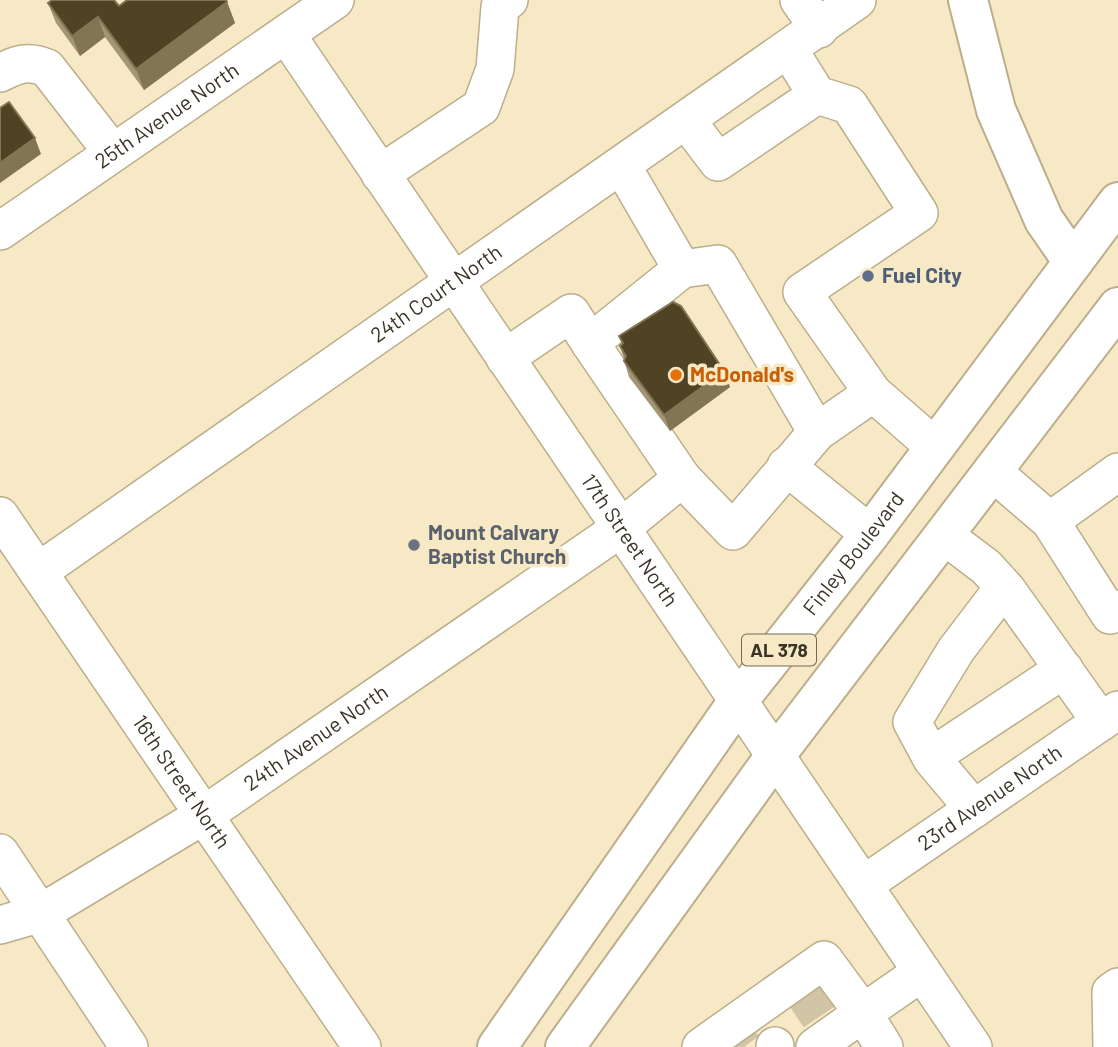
<svg xmlns="http://www.w3.org/2000/svg" width="1118" height="1047" viewBox="0 0 1118 1047" font-family="Barlow,sans-serif">
  <rect width="100%" height="100%" fill="#f7e9c5"/>
  <g fill="none" stroke-linecap="round" stroke-linejoin="round">
    <path stroke="#d1c5a5" stroke-width="37" stroke-dasharray="37 18" stroke-linecap="butt" d="M803 993 819 1017
      M738 1039 744 1047"/>
    <g stroke="#bbae8b" stroke-width="40">
      <g id="minor">
        <path d="M799 0 819 29"/>
        <path id="s1" d="M286 34 973 1047"/>
        <path d="M789 50 817 95 849 105 919 213 802 292 873 393"/>
        <path d="M0 73C17 64 29 60 47 68L113 153"/>
        <path d="M687 121 718 162 817 95"/>
        <path d="M622 166 682 269"/>
        <path d="M380 174 481 107 495 69 500 7 509 0"/>
        <path id="s2" d="M0 231 335 0"/>
        <path d="M505 358 571 313 590 343"/>
        <path d="M817 432 718 264 682 269 590 343 682 478 733 531 817 432 873 393 935 447"/>
        <path d="M786 466 870 534"/>
        <path d="M994 473 1050 521 1110 615 1118 609"/>
        <path id="s3" d="M0 516 362 1047"/>
        <path d="M1050 521 1118 472"/>
        <path d="M945 536 986 567 1007 590 1101 722"/>
        <path id="s4" d="M38 572 857 0"/>
        <path d="M931 757 1064 669"/>
        <path d="M974 809 932 759 912 722 956 650 1004 587"/>
        <path d="M0 853 129 1047"/>
        <path id="s5" d="M863 885 1118 710"/>
        <path id="s6" d="M0 925 41 913 204 815 621 528 682 478"/>
        <path d="M775 1046V1047"/>
        <path d="M701 1047 824 960 863 1013 815 1047"/>
        <path d="M884 1047 863 1013 922 972"/>
        <path d="M1112 1047 1111 992 1118 987"/>
      </g>
    </g>
    <g stroke="#bbae8b" stroke-width="42">
      <g id="major">
        <path id="s7" d="M497 1047 738 701 870 534 1118 202"/>
        <path d="M565 1047 775 756 1118 307"/>
      </g>
    </g>
    <g stroke="#bbae8b" stroke-width="42">
      <path id="highway" d="M968 0 996 110 1044 220 1073 262"/>
    </g>
    <use href="#minor" stroke="#fff" stroke-width="37"/>
    <use href="#major" stroke="#fff" stroke-width="38"/>
    <use href="#highway" stroke="#fff" stroke-width="38"/>
  </g>
  <path fill="#a39674" d="M227 2 235 23 144 90 105 37 80 56 56 23 48 3 119 6Z
    M619 336 730 387 670 431 629 377 620 346 622 344Z"/>
  <path fill="#817554" d="M227 2 235 23 144 90 136 69Z
    M98 17 105 37 80 56 72 36Z
    M35 138 41 154 0 183V163Z
    M724 371 730 387 670 431 664 415Z"/>
  <path fill="#4f4324" stroke="#817554" stroke-width="2" d="M52 0H114L119 6 127 0H226L227 2 136 69 98 17 72 36 48 3Z
    M9 102 35 138 0 163V108Z
    M673 302 681 306 724 371 664 415 624 361 626 356 620 346 623 343 619 336Z"/>
  <circle fill="#5c6f8a" stroke="#f7e9c5" stroke-width="2.5" cx="868" cy="276" r="7"/>
  <circle fill="#e8710a" stroke="#f7e9c5" stroke-width="2.5" cx="676" cy="375" r="7"/>
  <circle fill="#6b7280" stroke="#f7e9c5" stroke-width="2.5" cx="414" cy="545" r="7"/>
  <g text-anchor="middle" stroke-width="7" stroke-linejoin="round" paint-order="stroke">
    <rect fill="#f7e9c5" stroke="#736a56" stroke-width="2" x="742" y="634.5" width="74" height="31" rx="5"/>
    <g font-size="19" font-weight="bold" fill="#3a3426">
      <text x="779" y="657">AL 378</text>
    </g>
    <g font-size="21" fill="#3a3426" stroke="#f7e9c5">
      <text dy="7" stroke="none"><textPath href="#s2" startOffset="203">25th Avenue North</textPath></text>
      <text dy="7" stroke="none"><textPath href="#s4" startOffset="486">24th Court North</textPath></text>
      <text dy="7" stroke="none"><textPath href="#s1" startOffset="612">17th Street North</textPath></text>
      <text dy="7" stroke="none"><textPath href="#s7" startOffset="609">Finley Boulevard</textPath></text>
      <text dy="7" stroke="none"><textPath href="#s6" startOffset="369">24th Avenue North</textPath></text>
      <text dy="7" stroke="none"><textPath href="#s3" startOffset="322">16th Street North</textPath></text>
      <text dy="7" stroke="none"><textPath href="#s5" startOffset="154">23rd Avenue North</textPath></text>
    </g>
    <g font-size="21" font-weight="bold" fill="#4e5e75" stroke="#f7e9c5" text-anchor="start">
      <text x="882" y="283">Fuel City</text>
    </g>
    <g font-size="21" font-weight="bold" fill="#c56008" stroke="#f7e9c5" text-anchor="start">
      <text x="690" y="382">McDonald's</text>
    </g>
    <g font-size="21" font-weight="bold" fill="#5b616d" stroke="#f7e9c5" text-anchor="start">
      <text x="428" y="540">Mount Calvary<tspan x="428" dy="24">Baptist Church</tspan></text>
    </g>
  </g>
</svg>
